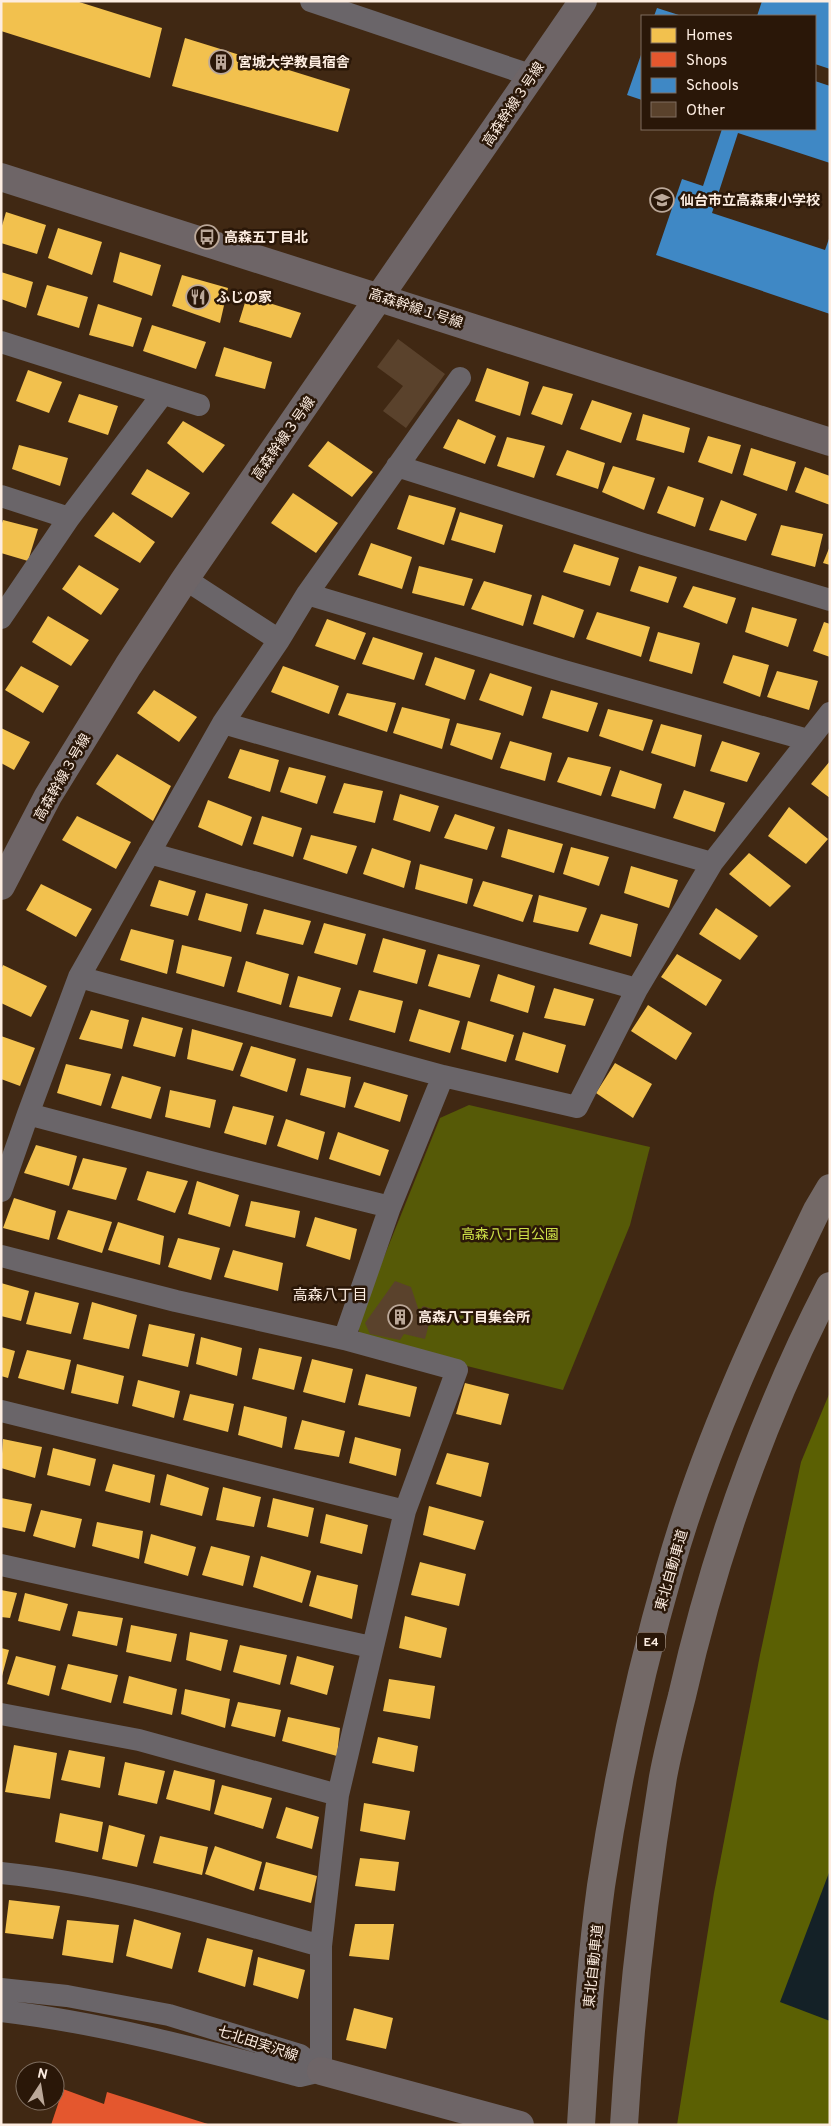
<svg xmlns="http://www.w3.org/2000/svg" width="831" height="2126" viewBox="0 0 831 2126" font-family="Overpass,'Noto Sans JP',sans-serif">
  <rect width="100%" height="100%" fill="#402813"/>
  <path fill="#565a07" d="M469 1105 650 1147 630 1225 563 1390 359 1339V1319L440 1118Z"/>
  <path fill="#5b6003" d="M830 1392V2125H677L714 1893 760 1655 801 1462Z"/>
  <path fill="#142127" d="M830 1870V2021L780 2002Z"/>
  <path fill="#f2c14e" d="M1 1H76L162 28 150 78 1 31Z
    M185 38 350 89 338 132 172 86Z
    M6 212 46 225 37 254 1 243V229Z
    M58 228 102 242 92 275 48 258Z
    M120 252 161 265 152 296 113 282Z
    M1 272 33 282 26 308 1 299Z
    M182 275 228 288 220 323 172 306Z
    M47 285 88 297 79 328 37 315Z
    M247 296 301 313 291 338 239 322Z
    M98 304 142 318 133 347 89 335Z
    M152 325 206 342 196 369 143 351Z
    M224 347 272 362 265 389 215 376Z
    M487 368 529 382 520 416 475 401Z
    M28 370 62 382 49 413 16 401Z
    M543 386 573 394 562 425 531 414Z
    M79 394 118 406 108 435 68 422Z
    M592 400 632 413 621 443 580 429Z
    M643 414 690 428 684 453 636 440Z
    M458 419 496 436 485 464 443 448Z
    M183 421 225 445 203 473 167 443Z
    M708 436 741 445 732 474 698 462Z
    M507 437 545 446 534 478 497 466Z
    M328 441 373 472 352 497 308 466Z
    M19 445 68 458 60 486 12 469Z
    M751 448 796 462 787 491 743 475Z
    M567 450 605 463 598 489 556 475Z
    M613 466 655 478 644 510 602 492Z
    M805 467 830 476V505L795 492Z
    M147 469 190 493 172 518 131 494Z
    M668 486 704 498 695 527 657 513Z
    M293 493 338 523 316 553 271 523Z
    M409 495 456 508 444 545 397 529Z
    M721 500 757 514 746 541 709 530Z
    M113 512 155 542 140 563 94 536Z
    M460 512 503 525 495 553 451 540Z
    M3 520 38 529 28 561 1 553V526Z
    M781 525 823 534 815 567 771 555Z
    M371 543 412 557 402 589 358 575Z
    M574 544 619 558 610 586 563 572Z
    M830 546V565L823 563Z
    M79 565 119 589 101 615 62 589Z
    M419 566 473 579 464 606 412 593Z
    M639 566 677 577 668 603 630 591Z
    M484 581 532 595 523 626 471 609Z
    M693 586 736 598 727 624 683 607Z
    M542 595 584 610 574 638 533 624Z
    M752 607 797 619 788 647 745 632Z
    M597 612 650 627 641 657 586 639Z
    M48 616 89 640 71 666 32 642Z
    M327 619 366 633 355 660 315 646Z
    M824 622 830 624V657L813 651Z
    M658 632 700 643 692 674 649 661Z
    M373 637 423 653 414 680 362 664Z
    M733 655 769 665 760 697 723 683Z
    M435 657 475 670 465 700 425 685Z
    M21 666 59 686 43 713 5 690Z
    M283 666 339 686 329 714 271 692Z
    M777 671 818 681 809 710 767 697Z
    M490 673 532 687 523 716 479 700Z
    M154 690 197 717 179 742 137 713Z
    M551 690 598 703 588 732 542 718Z
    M347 693 396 703 387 732 338 715Z
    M402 707 450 719 442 749 393 733Z
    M608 709 653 720 643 751 599 736Z
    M457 723 501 733 492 760 450 745Z
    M661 724 702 735 695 767 651 753Z
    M1 728 30 742 14 770 1 763Z
    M510 741 552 753 545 781 500 768Z
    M722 741 760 753 747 782 710 771Z
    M240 749 279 760 270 792 228 778Z
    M117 754 171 786 153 821 96 784Z
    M568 757 611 767 601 796 557 782Z
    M830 761V798L811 784Z
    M289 767 326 776 317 804 280 792Z
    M620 770 662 784 655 809 611 796Z
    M344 783 383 791 375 823 333 813Z
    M684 790 725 803 715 832 673 818Z
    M400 794 439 806 430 832 393 820Z
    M208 800 252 817 242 846 198 827Z
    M789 807 828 839 806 864 768 836Z
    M455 814 495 827 487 850 444 838Z
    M77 816 131 842 116 869 62 840Z
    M262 816 302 828 293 857 253 844Z
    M508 829 563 844 554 873 501 857Z
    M311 835 357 846 347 874 303 859Z
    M571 847 609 857 599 886 563 874Z
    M372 848 411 861 404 888 363 874Z
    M749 853 791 886 770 907 729 874Z
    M420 864 473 879 467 904 415 889Z
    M631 866 678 880 669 908 624 893Z
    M159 880 196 891 188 916 150 906Z
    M483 881 533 895 523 922 473 906Z
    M41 884 92 909 76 937 26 910Z
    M206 893 248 904 241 932 198 920Z
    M539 895 587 908 578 932 533 922Z
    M716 908 758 936 740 960 699 934Z
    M264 909 311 921 303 945 256 934Z
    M601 914 638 924 631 957 589 944Z
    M324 923 366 934 357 965 314 953Z
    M131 929 174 940 167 974 120 960Z
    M383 938 426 950 417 984 373 972Z
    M182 945 232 957 224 987 176 973Z
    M438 954 480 965 470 998 428 986Z
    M677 954 722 980 706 1006 661 977Z
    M246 961 289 974 281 1005 237 992Z
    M3 965 47 986 31 1017 1 1003V970Z
    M498 974 535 986 528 1013 490 1001Z
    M298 976 341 988 332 1017 289 1007Z
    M554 988 594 999 585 1026 544 1018Z
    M359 990 403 1001 395 1033 349 1020Z
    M648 1005 692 1033 676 1060 631 1031Z
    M419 1009 460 1021 450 1053 409 1041Z
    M91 1010 129 1020 122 1049 79 1039Z
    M142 1017 183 1028 175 1057 133 1046Z
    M468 1021 514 1035 506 1062 461 1049Z
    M192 1029 243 1043 233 1071 187 1059Z
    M523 1032 566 1045 558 1073 515 1060Z
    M1 1036 35 1048 20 1086 1 1079Z
    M251 1046 296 1059 287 1092 240 1076Z
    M615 1063 652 1084 633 1118 596 1093Z
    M66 1064 111 1074 101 1106 57 1093Z
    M307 1068 351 1077 345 1108 300 1095Z
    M122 1076 161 1087 151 1119 111 1108Z
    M364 1082 408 1095 400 1122 354 1107Z
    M170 1090 216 1100 210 1128 165 1117Z
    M233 1106 274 1116 266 1145 224 1133Z
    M286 1119 325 1132 318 1160 277 1146Z
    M338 1132 389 1150 380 1176 329 1159Z
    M36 1145 77 1156 69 1186 24 1173Z
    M83 1158 127 1168 116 1200 72 1189Z
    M147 1171 188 1181 175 1213 137 1200Z
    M197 1181 239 1195 230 1227 188 1214Z
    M14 1198 56 1211 49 1240 3 1228Z
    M251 1201 300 1211 295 1238 245 1226Z
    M68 1210 112 1222 102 1253 57 1239Z
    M315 1217 357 1229 350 1260 306 1246Z
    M118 1222 164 1236 160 1265 108 1250Z
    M178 1238 220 1248 211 1280 168 1267Z
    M233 1250 283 1263 278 1291 224 1277Z
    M1 1283 29 1291 21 1321 1 1316Z
    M35 1292 79 1303 71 1334 26 1324Z
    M92 1302 137 1315 129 1349 83 1339Z
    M149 1324 195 1334 188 1367 142 1356Z
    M201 1337 242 1348 237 1376 196 1364Z
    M1 1347 15 1351 8 1378 1 1376Z
    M259 1348 302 1357 294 1390 252 1379Z
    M27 1350 71 1360 64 1390 18 1378Z
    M312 1359 353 1369 345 1403 303 1392Z
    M77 1364 124 1376 118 1404 71 1393Z
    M366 1374 417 1387 410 1417 358 1405Z
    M138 1380 180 1391 174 1418 132 1406Z
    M465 1383 509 1394 501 1425 456 1414Z
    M190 1394 234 1404 228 1432 183 1420Z
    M244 1406 287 1417 282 1448 238 1435Z
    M302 1420 345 1431 339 1457 294 1449Z
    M355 1437 401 1449 396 1476 349 1463Z
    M3 1439 42 1447 35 1478 1 1468Z
    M53 1448 96 1459 90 1486 47 1475Z
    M447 1453 489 1463 481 1497 436 1484Z
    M113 1464 155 1475 150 1503 105 1491Z
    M167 1474 209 1488 202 1516 160 1505Z
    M223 1487 261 1497 254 1527 216 1520Z
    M1 1498 32 1504 25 1532 1 1527Z
    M273 1498 314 1508 308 1537 267 1527Z
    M429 1506 484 1521 475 1550 423 1535Z
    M41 1510 82 1519 75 1548 33 1536Z
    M326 1514 368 1525 362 1554 320 1543Z
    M97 1522 143 1531 139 1559 92 1546Z
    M151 1534 196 1547 188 1576 144 1563Z
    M211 1546 250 1556 243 1586 202 1575Z
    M261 1556 311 1571 302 1603 253 1587Z
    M420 1562 466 1574 459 1606 411 1595Z
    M317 1575 358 1585 352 1619 309 1606Z
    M1 1590 17 1593 10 1618 1 1617Z
    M25 1593 68 1604 60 1631 18 1621Z
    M78 1611 123 1618 117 1646 72 1636Z
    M405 1616 447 1628 441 1658 399 1648Z
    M131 1625 177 1634 171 1662 126 1652Z
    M190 1632 228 1640 221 1671 186 1660Z
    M240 1645 287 1655 280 1685 233 1672Z
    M1 1648 9 1650 2 1676H1Z
    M16 1656 56 1666 49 1696 7 1684Z
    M297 1656 334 1666 327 1695 290 1684Z
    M68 1664 118 1675 111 1703 61 1689Z
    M129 1676 177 1689 172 1715 123 1703Z
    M389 1679 435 1686 430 1719 383 1711Z
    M185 1689 230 1699 225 1728 181 1714Z
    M238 1702 281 1710 275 1737 231 1726Z
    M288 1717 340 1728 337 1756 282 1741Z
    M378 1737 418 1746 414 1772 372 1763Z
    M14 1745 57 1753 50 1799 5 1792Z
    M69 1750 105 1757 100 1788 61 1780Z
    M125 1762 165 1771 157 1804 118 1795Z
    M174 1770 215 1780 210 1811 166 1799Z
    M222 1785 272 1798 263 1829 214 1814Z
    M364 1803 410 1811 405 1840 360 1831Z
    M286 1807 319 1817 312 1849 276 1838Z
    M60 1813 103 1822 98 1852 55 1842Z
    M109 1825 145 1835 137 1867 102 1859Z
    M160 1836 208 1847 202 1875 153 1863Z
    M215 1846 262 1862 254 1891 205 1874Z
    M360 1858 399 1862 395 1891 355 1886Z
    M266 1862 317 1876 311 1903 259 1889Z
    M9 1900 60 1906 53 1939 5 1933Z
    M134 1919 181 1933 172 1969 126 1956Z
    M67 1920 119 1925 113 1963 62 1955Z
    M355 1924H394L389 1960 349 1956Z
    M207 1938 253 1950 245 1987 198 1972Z
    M258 1957 305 1970 298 1999 253 1985Z
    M354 2008 393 2018 386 2049 346 2040Z"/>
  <path fill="#e4572e" d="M63 2089 104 2104 107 2092 211 2125H51Z"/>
  <path fill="#3f88c5" d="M762 1H830V69L815 64V16H757Z
    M657 8 682 16H654Z
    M642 52V100L627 95Z
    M815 81 830 86V163L738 133 712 213 825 250 830 236V314L656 255 682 179 703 186 722 129H815Z"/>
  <path fill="#5a422c" d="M398 339 445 374 406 428 383 411 403 386 377 367Z
    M395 1281 411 1287 419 1311 423 1306 433 1309 425 1339 404 1334 400 1340 370 1334 365 1323Z"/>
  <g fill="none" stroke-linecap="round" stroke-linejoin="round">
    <path stroke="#6a6569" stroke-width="22" d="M311 1 533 76
      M1 342 199 405
      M397 466 643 544 830 600
      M1 496 69 518
      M185 579 279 640
      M307 594 564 671 808 740
      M1 618 69 518 162 395
      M223 723 712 863
      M149 853 637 989
      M79 977 443 1076
      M28 1114 202 1160 390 1207
      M1 1191 28 1114 79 977 223 723 279 640 307 594 460 378
      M1 1256 176 1301 344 1339
      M1 1411 405 1511
      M1 1565 371 1647
      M1 1714 139 1740 338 1795
      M1 1873C111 1884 216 1916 321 1946
      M1 1989 67 1996 169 2015 300 2055 321 2071
      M1 2011C103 2023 202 2050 300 2076L321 2071
      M321 2071V1946L338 1795 405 1511 457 1370 344 1339 390 1207 443 1076 577 1107 637 989 712 863 830 713"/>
    <path stroke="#6e6567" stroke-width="28" d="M1 177 830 442
      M1 886 48 796 128 666 185 579 583 1
      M321 2071 520 2125"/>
    <path stroke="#736967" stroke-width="28" d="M581 2125C586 2045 590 1965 601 1886 617 1779 640 1672 670 1568 705 1444 761 1326 817 1210L830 1188
      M624 2125C631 2009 644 1892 663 1777 668 1750 675 1723 682 1696 714 1554 763 1416 830 1286"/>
  </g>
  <defs>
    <g id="building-ring" transform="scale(1.25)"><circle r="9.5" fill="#2a1708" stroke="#bba899" stroke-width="1.5"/><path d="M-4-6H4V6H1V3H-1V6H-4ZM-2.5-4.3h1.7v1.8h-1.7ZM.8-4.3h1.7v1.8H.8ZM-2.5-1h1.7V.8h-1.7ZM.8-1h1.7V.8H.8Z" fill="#bba899"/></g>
    <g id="school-ring" transform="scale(1.25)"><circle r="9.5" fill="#2a1708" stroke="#bba899" stroke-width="1.5"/><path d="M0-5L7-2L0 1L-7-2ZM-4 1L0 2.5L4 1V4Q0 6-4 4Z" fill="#bba899"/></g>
    <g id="bus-ring" transform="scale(1.25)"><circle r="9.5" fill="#2a1708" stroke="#bba899" stroke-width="1.5"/><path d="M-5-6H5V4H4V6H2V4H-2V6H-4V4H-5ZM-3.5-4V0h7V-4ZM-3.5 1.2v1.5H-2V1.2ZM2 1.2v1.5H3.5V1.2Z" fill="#bba899"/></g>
    <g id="restaurant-ring" transform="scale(1.25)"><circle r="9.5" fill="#2a1708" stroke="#bba899" stroke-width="1.5"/><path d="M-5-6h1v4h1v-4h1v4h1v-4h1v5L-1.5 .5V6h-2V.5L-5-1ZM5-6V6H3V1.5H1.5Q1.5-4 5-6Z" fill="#bba899"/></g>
  </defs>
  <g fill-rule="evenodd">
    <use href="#building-ring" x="221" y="62"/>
    <use href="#school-ring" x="662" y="200"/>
    <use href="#bus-ring" x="207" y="237"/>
    <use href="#restaurant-ring" x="198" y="297"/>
    <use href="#building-ring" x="400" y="1317"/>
  </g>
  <g text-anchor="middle" stroke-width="5" stroke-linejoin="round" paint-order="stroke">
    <rect fill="#2a1708" stroke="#beada0" stroke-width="1" x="637" y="1632.5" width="28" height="19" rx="4"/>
    <g font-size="12" font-weight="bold" fill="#fdede1">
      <text x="651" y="1646">E4</text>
    </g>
    <g font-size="14" font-weight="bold" fill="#fdede1" stroke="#2a1708" text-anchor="start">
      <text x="238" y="67">宮城大学教員宿舎</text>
      <text x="680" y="205">仙台市立高森東小学校</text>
      <text x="224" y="242">高森五丁目北</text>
      <text x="216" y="302">ふじの家</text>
      <text x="418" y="1322">高森八丁目集会所</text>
    </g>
    <g font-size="14" fill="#fdede1" stroke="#2a1708">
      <text transform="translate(513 104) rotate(-56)" y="5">高森幹線３号線</text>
      <text transform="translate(416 308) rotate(18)" y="5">高森幹線１号線</text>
      <text transform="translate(283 438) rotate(-55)" y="5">高森幹線３号線</text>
      <text transform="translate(62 777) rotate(-60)" y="5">高森幹線３号線</text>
      <text transform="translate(671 1570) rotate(-74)" y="5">東北自動車道</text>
      <text transform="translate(593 1966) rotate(-84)" y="5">東北自動車道</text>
      <text transform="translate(258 2043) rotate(18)" y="5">七北田実沢線</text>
    </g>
    <g font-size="14" fill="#cee148" stroke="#2a1708">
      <text x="510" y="1239">高森八丁目公園</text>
    </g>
    <g font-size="15" fill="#fdede1" stroke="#2a1708">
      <text x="330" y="1300">高森八丁目</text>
    </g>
  </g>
  <rect width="831" height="2126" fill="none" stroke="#fdede1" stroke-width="5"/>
  <rect x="641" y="15" width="175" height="115" fill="#2a1708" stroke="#7e6d5f"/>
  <rect x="651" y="28" width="25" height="15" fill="#f2c14e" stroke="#7e6d5f"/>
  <text x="686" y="40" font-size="15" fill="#fdede1">Homes</text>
  <rect x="651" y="52" width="25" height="15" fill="#e4572e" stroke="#7e6d5f"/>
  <text x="686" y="65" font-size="15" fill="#fdede1">Shops</text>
  <rect x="651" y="78" width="25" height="15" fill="#3f88c5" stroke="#7e6d5f"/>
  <text x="686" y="90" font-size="15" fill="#fdede1">Schools</text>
  <rect x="651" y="102" width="25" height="15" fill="#5a422c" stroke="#7e6d5f"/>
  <text x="686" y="115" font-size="15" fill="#fdede1">Other</text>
  <g transform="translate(40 2086) rotate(12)"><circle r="24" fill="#2a1708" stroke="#7e6d5f"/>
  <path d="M0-4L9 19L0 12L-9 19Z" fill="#bba899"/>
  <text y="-8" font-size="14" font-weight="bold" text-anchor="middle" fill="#fdede1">N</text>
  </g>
</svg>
